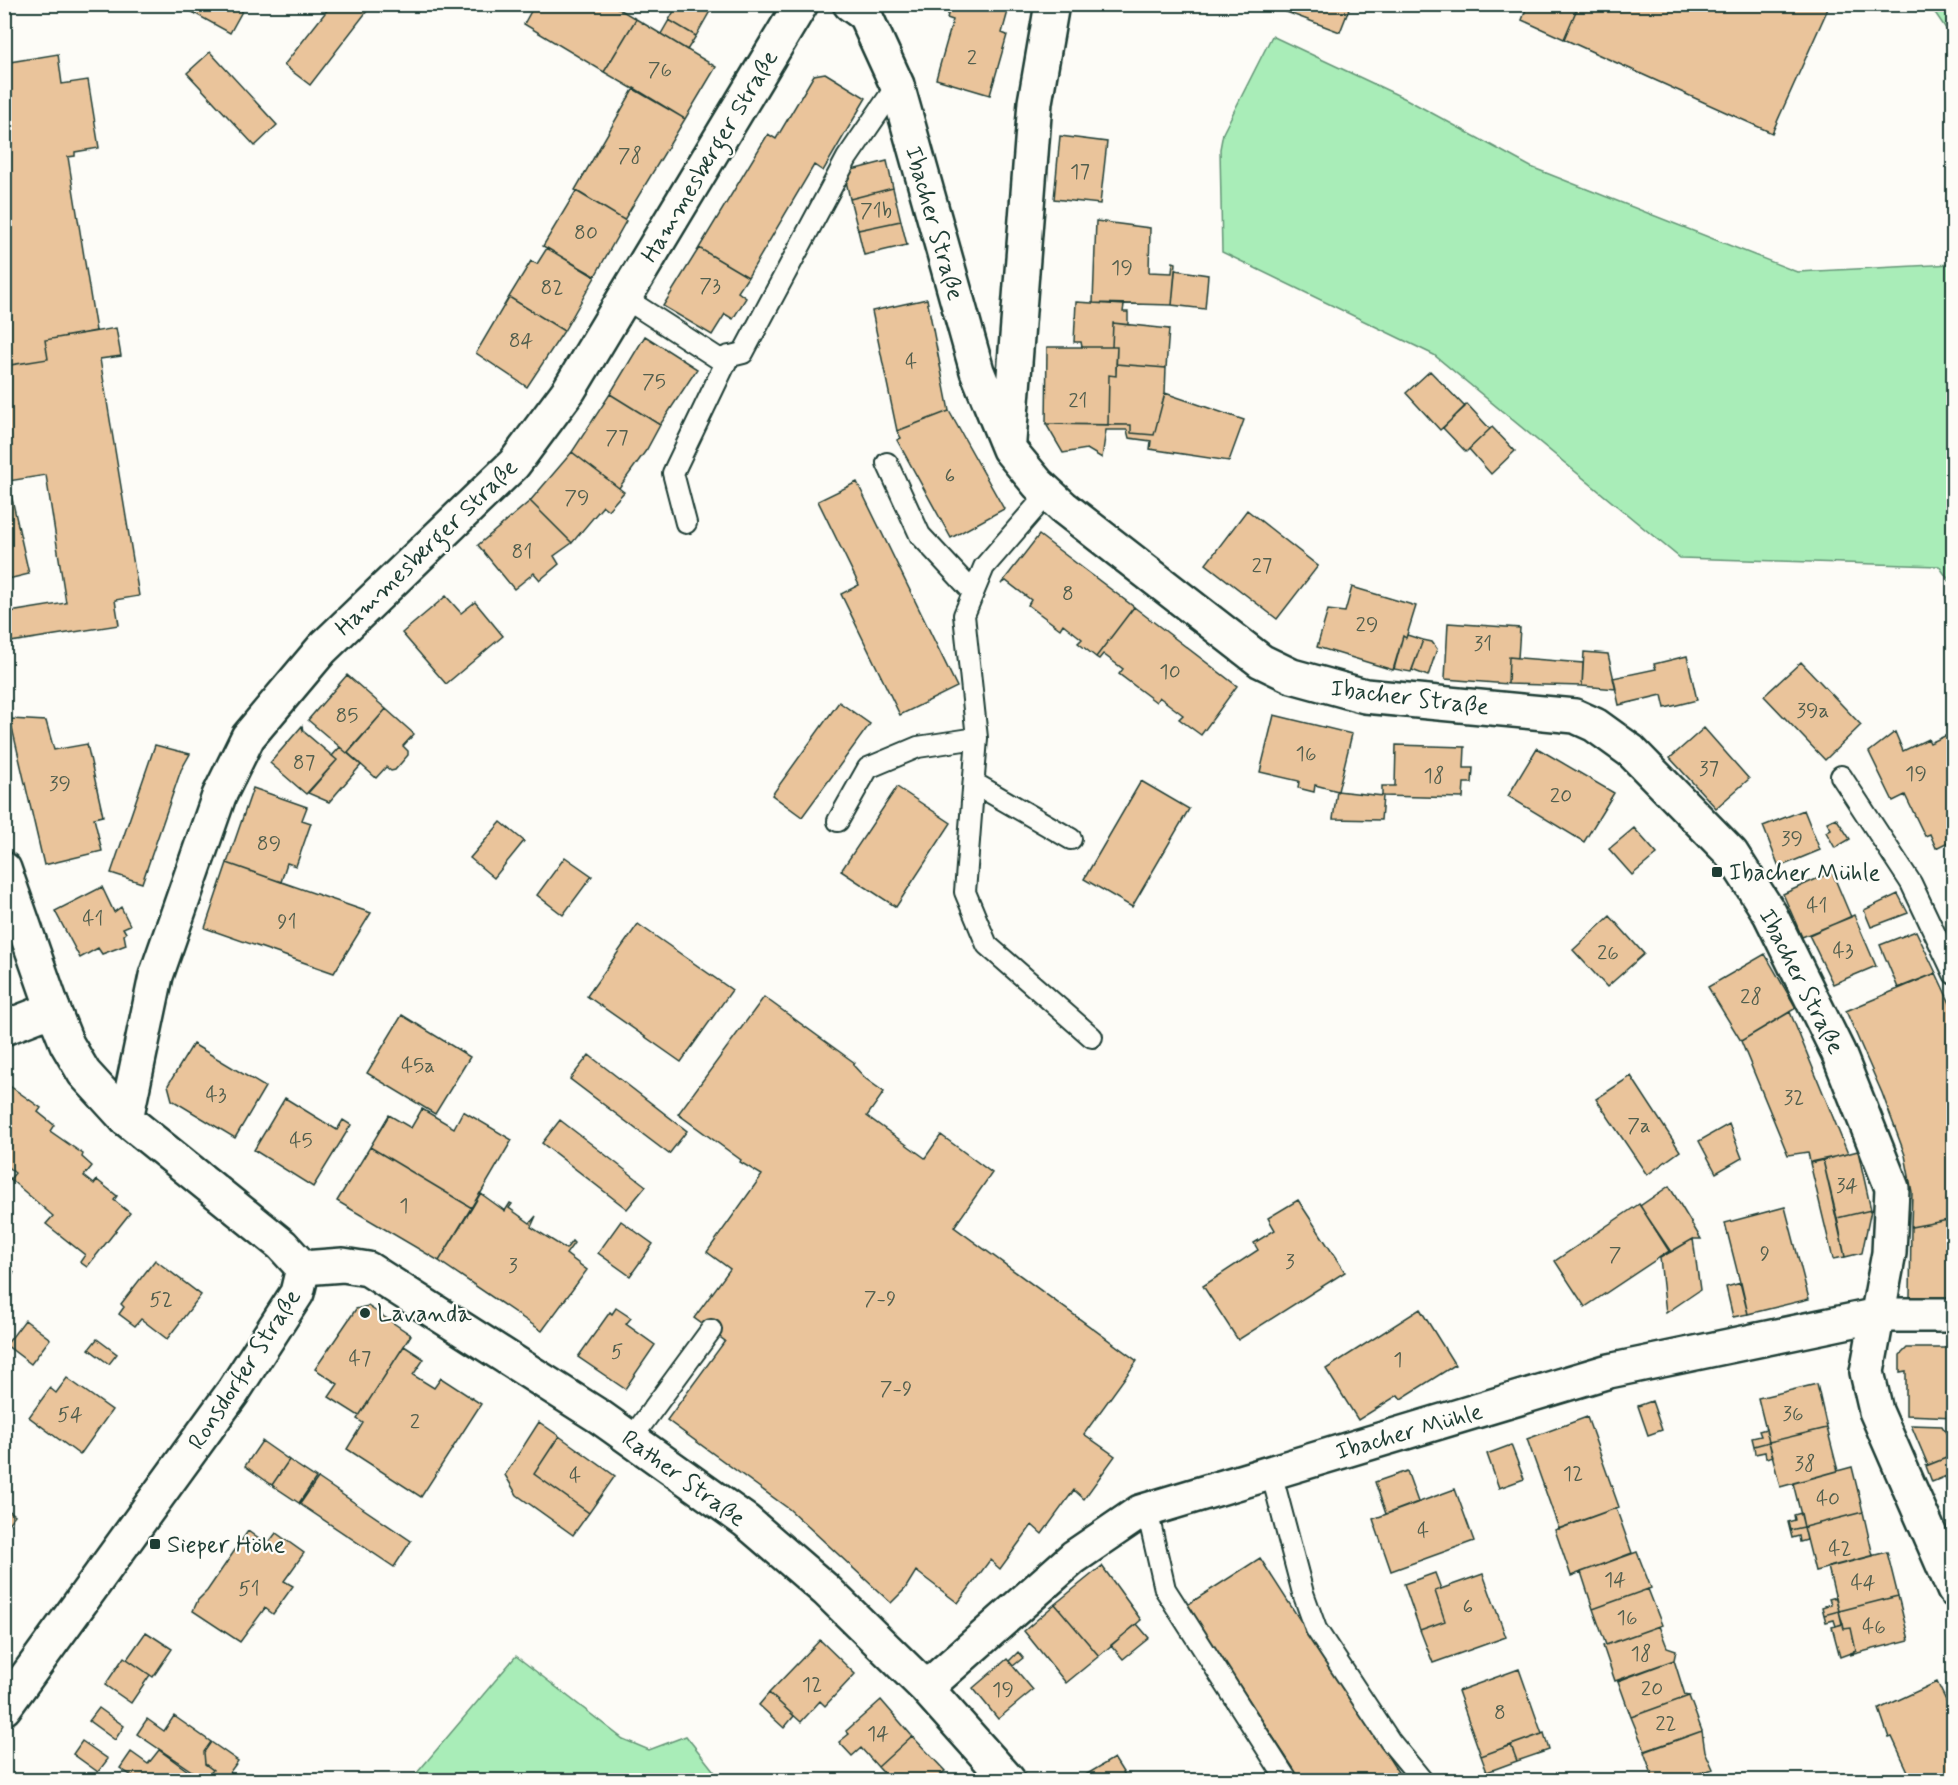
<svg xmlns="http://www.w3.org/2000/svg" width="1958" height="1785" viewBox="0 0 1958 1785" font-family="Mynerve,sans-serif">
  <rect width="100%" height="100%" fill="#fdfcf7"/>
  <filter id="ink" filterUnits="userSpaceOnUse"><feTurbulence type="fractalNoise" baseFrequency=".0167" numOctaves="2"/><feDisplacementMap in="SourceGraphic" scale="12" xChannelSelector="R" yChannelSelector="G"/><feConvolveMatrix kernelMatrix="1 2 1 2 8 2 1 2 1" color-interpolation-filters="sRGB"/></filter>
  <g filter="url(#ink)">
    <path fill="#a9edb8" stroke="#649576" stroke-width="1.5" d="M1924 5H1953V39L1936 14Z
      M1272 36 1406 99 1531 167 1797 272 1953 264V586L1939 566 1680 558 1434 355 1222 252 1220 149 1223 133Z
      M516 1656 623 1739 649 1750 686 1736 721 1780H411Z"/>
    <path fill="#eac49b" stroke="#1f3d34" stroke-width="1.5" d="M184 4H246L230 33 183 7Z
      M332 4 371 6 310 85 284 65Z
      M535 4H611L636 19 604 72 524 24Z
      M678 4H714L696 36 669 20Z
      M951 4H1010L1002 33 1007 35 990 95 936 79 953 20 947 18Z
      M1265 4H1351L1340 32Z
      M1528 4H1579L1564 39 1522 20Z
      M1579 4H1830L1772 133 1564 39Z
      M636 19 716 67 685 119 604 72Z
      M669 20 696 36 687 50 661 34Z
      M210 52 277 125 255 146 187 73Z
      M58 54 62 84 88 80 99 148 75 152V156L68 157 96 331 45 340 48 359 4 366V63Z
      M825 73 866 98 823 171 814 165 748 277 699 248 768 134 776 139 814 75Z
      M634 88 685 119 624 220 575 190Z
      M1060 136 1107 142 1100 204 1054 199Z
      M887 161 893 188 850 199 844 172Z
      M893 188 901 221 858 230 850 199Z
      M576 191 626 221 595 276 543 246Z
      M901 221 907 245 864 255 858 230Z
      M1096 221 1150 228 1149 272 1172 273 1173 262 1176 263 1172 305 1093 303Z
      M547 248 595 277 564 331 509 297 531 261 537 264Z
      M699 248 748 277 738 292 746 298 733 319 725 314 712 335 663 306Z
      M1175 270 1208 275 1205 309 1172 305Z
      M509 297 564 331 527 387 476 353Z
      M927 299 949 411 897 431 872 311Z
      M1076 302 1124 305 1123 312H1128V325L1113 323 1112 347H1082L1081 342H1074Z
      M1113 323 1169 329 1166 368 1116 364 1117 347H1112Z
      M116 328 121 356 100 359 139 596 115 600 119 625 4 643V613L66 603 46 475 8 481 29 574 4 580V366L48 359 45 340Z
      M645 336 697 369 660 425 610 394Z
      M1047 347H1117L1116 376 1109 375 1108 425 1046 424Z
      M1116 364 1166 368 1165 393 1154 435 1131 433V425H1108L1109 375 1116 376Z
      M1430 371 1465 407 1440 430 1406 393Z
      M1165 393 1244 420 1229 461 1150 449 1151 441 1129 438 1127 430H1106L1102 458 1087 449 1063 453 1046 424 1131 425V433L1154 435Z
      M610 394 660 425 647 449 619 488 572 452Z
      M1467 404 1490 429 1466 452 1443 428Z
      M949 411 1004 509 951 538 897 440 901 438 897 431Z
      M1492 427 1515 451 1491 474 1469 449Z
      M572 452 624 492 608 510 603 506 572 543 530 501Z
      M857 482 957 687 900 715 841 594 859 585 818 501Z
      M530 501 572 543 554 556 559 564 540 580 534 573 514 589 478 545Z
      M1247 510 1318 566 1277 619 1206 564Z
      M1039 535 1134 607 1096 657 1078 643 1082 639 1063 624 1060 629 1028 605 1031 600 1006 581 1001 584Z
      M1352 587 1416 606 1406 638 1403 636 1393 670 1317 647 1328 610 1345 612Z
      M446 596 461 613 475 602 503 636 446 684 402 633Z
      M1134 607 1237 686 1201 735 1179 719 1183 715 1159 697 1156 702 1119 674 1123 669 1103 654 1099 659 1096 657Z
      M1448 623 1520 628 1518 658 1509 657 1508 684 1445 679Z
      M1407 635 1423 640 1411 672 1394 669 1403 636 1406 638Z
      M1423 640 1432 642 1437 649 1428 676 1412 670Z
      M1584 652 1608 654 1616 689 1582 686Z
      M1687 656 1697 700 1665 708 1662 695 1619 705 1613 678 1656 669 1654 664Z
      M1509 657 1583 663 1582 686 1508 684Z
      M1801 662 1861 725 1825 760 1764 696Z
      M347 675 386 709 347 753 308 720Z
      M839 702 870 724 802 817 772 795Z
      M386 709 414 734 403 746 408 751V755L395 770 391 771 386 767 376 778 348 753Z
      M1274 715 1352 734 1338 791 1315 785 1314 792 1298 788 1299 781 1260 772Z
      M10 719 46 721 54 750 87 744 103 816 94 818 102 851 44 865Z
      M302 726 303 731 337 760 306 794 270 763Z
      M1704 728 1749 779 1716 808 1670 758Z
      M1895 732 1903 751 1928 739 1930 743 1947 735 1954 748V839L1936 848 1930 834 1925 836 1905 795 1893 801 1869 752Z
      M155 745 190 754 181 770 142 883 111 873Z
      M1396 745 1465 747 1464 768H1473L1472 783H1464L1463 798 1382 796V786H1395Z
      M340 747 361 765 329 802 308 793 337 760 332 756Z
      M1537 748 1614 793 1584 842 1508 796Z
      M1141 781 1189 809 1132 907 1084 879Z
      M897 787 951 823 896 907 841 871Z
      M253 788 307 807 302 820 311 823 296 866 287 863 281 882 227 863Z
      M1337 791 1383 796 1381 820 1333 819Z
      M1804 810 1820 850 1779 867 1763 826Z
      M1836 818 1850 839 1835 848 1826 832 1831 829 1827 822Z
      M501 822 524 841 494 878 470 858Z
      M1634 828 1657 854 1632 875 1609 849Z
      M565 857 592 876 563 915 537 895Z
      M227 863 371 913 334 973 205 928Z
      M1832 872 1851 917 1802 937 1783 894Z
      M102 887 114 912 121 907 130 925 123 928 126 933 124 935 126 945 102 954 98 948 80 958 55 911Z
      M1898 894 1908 913 1871 927 1864 910Z
      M1854 915 1876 966 1833 984 1809 935Z
      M1610 916 1644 954 1607 987 1573 950Z
      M638 924 732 990 681 1062 587 996Z
      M1916 931 1936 973 1898 988 1880 945Z
      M1765 954 1796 1008 1741 1041 1708 987Z
      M1936 973 1954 1012V1219L1911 1227 1912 1192 1905 1155 1882 1093 1846 1011Z
      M764 997 855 1063 853 1065 866 1079 884 1092 867 1116 925 1158 941 1135 992 1173 954 1227 1137 1361 1084 1434 1115 1456 1084 1499 1074 1490 1042 1534 1032 1525 1000 1569 990 1560 958 1603 916 1571 905 1589 891 1603 789 1509 667 1420 725 1341 694 1318 730 1269 707 1252 762 1175 740 1162 741 1160 678 1114Z
      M1790 1012 1848 1154 1810 1162 1808 1152 1788 1155 1741 1041Z
      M402 1015 470 1057 435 1114 367 1073Z
      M193 1044 265 1087 235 1138 172 1100 168 1085Z
      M589 1055 687 1131 669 1154 570 1079Z
      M1631 1076 1680 1151 1647 1175 1596 1099Z
      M4 1082 41 1108 38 1112 54 1125 50 1131 83 1154 82 1157 92 1166 84 1176 94 1184 97 1180 117 1196 114 1200 130 1213 87 1267 80 1262 85 1255 46 1224 53 1216 10 1179 15 1173 4 1164Z
      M285 1098 337 1130 343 1120 351 1125 313 1187 254 1150Z
      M422 1109 454 1128 463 1111 512 1140 472 1208 370 1147 389 1115 411 1128Z
      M560 1120 646 1186 627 1209 542 1143Z
      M1729 1124 1742 1158 1716 1173 1699 1141Z
      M370 1147 472 1208 439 1261 337 1201Z
      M1858 1151 1871 1210 1837 1218 1823 1160Z
      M1823 1160 1845 1257 1833 1259 1810 1163Z
      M1669 1186 1701 1239H1693L1671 1252 1640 1206Z
      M480 1193 505 1211 510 1203 512 1204 509 1208 530 1223 536 1216 531 1227 566 1249 572 1241 574 1243 566 1254 587 1270 542 1331 439 1261Z
      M1298 1200 1345 1272 1238 1340 1203 1286 1258 1250 1254 1243 1275 1230 1268 1218Z
      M1639 1204 1669 1251 1585 1307 1555 1261Z
      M1785 1207 1809 1299 1748 1314 1725 1223Z
      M1871 1210 1862 1253 1845 1257 1837 1218Z
      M1954 1219V1297H1910L1911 1227Z
      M621 1221 653 1244 630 1276 598 1253Z
      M1693 1239 1700 1290 1666 1313 1660 1258Z
      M155 1260 201 1295 167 1339 141 1319 135 1326 119 1314 124 1307 121 1304Z
      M4 1265 14 1272 4 1284Z
      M1741 1283 1748 1314 1733 1317 1726 1287Z
      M368 1306 411 1335 359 1416 329 1397 338 1384 315 1369 356 1309Z
      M616 1308 631 1318 626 1324 655 1345 625 1389 578 1357 610 1312 612 1314Z
      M1420 1309 1455 1365 1401 1399 1398 1395 1358 1420 1326 1369Z
      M25 1320 50 1339 31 1364 6 1345Z
      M97 1339 117 1354 109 1364 89 1349Z
      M404 1346 424 1359 413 1375 434 1388 441 1378 481 1404 421 1497 347 1449 363 1423 357 1419Z
      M1907 1348H1954V1417L1906 1415V1371L1900 1372V1355Z
      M67 1378 112 1410 80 1455 29 1417 50 1388 56 1393Z
      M1817 1384 1827 1428 1769 1442 1758 1398Z
      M1652 1401 1662 1430 1648 1435 1638 1406Z
      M1587 1417 1619 1507 1559 1529 1527 1439Z
      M539 1422 559 1436 534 1474 589 1513 573 1535 517 1495 505 1475Z
      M1911 1425 1942 1426 1954 1446V1455L1928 1465Z
      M1827 1428 1838 1471 1780 1487 1769 1442Z
      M1766 1429 1769 1442 1754 1446 1752 1438 1761 1436 1759 1431Z
      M559 1436 615 1476 589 1513 534 1474Z
      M262 1441 289 1460 272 1485 245 1466Z
      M1769 1442 1773 1456 1766 1458 1765 1452 1755 1454 1754 1446Z
      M1511 1445 1524 1479 1499 1488 1487 1454Z
      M1954 1455V1473L1932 1482 1926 1466Z
      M289 1460 316 1478 299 1503 272 1485Z
      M1852 1467 1863 1512 1804 1527 1793 1483Z
      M1407 1471 1418 1502 1386 1514 1375 1482Z
      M1954 1473V1497L1945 1477Z
      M318 1478 411 1541 394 1567 300 1504Z
      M1455 1489 1474 1541 1391 1571 1373 1519Z
      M4 1507 15 1515 4 1529Z
      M1616 1508 1632 1553 1571 1576 1555 1530Z
      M1863 1512 1873 1556 1815 1571 1804 1527Z
      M1801 1513 1804 1527 1790 1530 1788 1522 1795 1520 1794 1515Z
      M1804 1527 1807 1540 1800 1542 1799 1536 1792 1538 1790 1530Z
      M248 1531 267 1545 276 1533 304 1553 284 1581 293 1586 273 1614 265 1608 240 1642 193 1611 198 1600 207 1591Z
      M1637 1552 1651 1588 1593 1609 1581 1572Z
      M1887 1552 1898 1596 1839 1611 1828 1567Z
      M1260 1558 1403 1780H1301L1187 1605Z
      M1102 1566 1141 1620 1099 1656 1055 1604Z
      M1435 1573 1441 1589 1435 1591 1445 1621 1420 1630 1404 1584Z
      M1483 1574 1506 1637 1433 1663 1420 1630 1445 1621 1435 1591Z
      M1651 1588 1648 1589 1662 1625 1606 1645 1593 1609Z
      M1898 1596 1909 1640 1850 1655 1856 1651 1851 1628 1844 1629 1839 1611Z
      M1836 1597 1839 1611 1824 1615 1822 1607 1831 1604 1829 1599Z
      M1055 1604 1099 1656 1066 1683 1024 1631Z
      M1839 1611 1842 1624 1836 1626 1834 1620 1826 1622 1824 1615Z
      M1137 1624 1149 1638 1123 1659 1111 1645Z
      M1843 1624 1844 1629 1851 1628 1856 1651 1840 1657 1832 1627Z
      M1659 1626 1667 1647 1676 1650 1674 1660 1615 1681 1603 1646Z
      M146 1632 172 1649 153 1677 127 1659Z
      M820 1640 855 1674 825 1706 820 1701 801 1722 769 1693Z
      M1018 1652 1023 1658 1013 1666 1009 1661Z
      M124 1657 150 1675 131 1703 105 1685Z
      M1007 1659 1033 1690 998 1719 973 1688Z
      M1674 1660 1685 1695 1689 1696 1631 1717 1618 1681Z
      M1519 1669 1542 1734 1481 1756 1458 1691Z
      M1937 1682 1954 1717V1780H1912L1892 1737 1889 1738 1879 1709Z
      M769 1693 794 1716 784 1728 759 1705Z
      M1689 1696 1702 1731 1645 1751 1631 1717Z
      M881 1700 912 1736 878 1767 861 1748 852 1756 839 1742 849 1734 846 1731Z
      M99 1708 124 1726 115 1740 89 1721Z
      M174 1716 211 1742 204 1752 205 1764 213 1770 205 1780 137 1734 147 1719 164 1731Z
      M1702 1731 1705 1751 1713 1769 1679 1780H1654L1644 1752Z
      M1544 1733 1549 1750 1517 1761 1511 1745Z
      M912 1736 945 1771 934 1780H890L878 1767Z
      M82 1741 108 1759 98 1772 73 1754Z
      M211 1742 238 1761 224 1780H215L208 1776 213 1770 205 1764 204 1752Z
      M1511 1745 1517 1761 1487 1772 1481 1756Z
      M159 1750 195 1776 191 1780H138L120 1768 131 1752 148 1764Z
      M1114 1758 1128 1780H1077Z
      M1706 1771 1710 1780H1679Z"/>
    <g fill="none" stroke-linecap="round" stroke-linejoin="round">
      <g stroke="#1f3d34" stroke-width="24">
        <path id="lane" d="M623 297 719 359 743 353 847 158 897 85
          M887 463 920 535 973 592
          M1048 493 984 567 964 615 977 738 965 892 987 945 1092 1037
          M686 523 673 473 729 356
          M1841 776 1911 883 1954 974
          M974 783 1071 839
          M838 821 868 768 918 747 977 738
          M631 1439 711 1330
          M1271 1472 1303 1593 1316 1629 1390 1741 1422 1780
          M1147 1510 1165 1589 1287 1780"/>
      </g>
      <g stroke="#1f3d34" stroke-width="38">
        <path id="street" d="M850 4 865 15 897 85 977 371 1009 449 1038 484 1063 507 1261 661 1292 676 1365 696 1575 716 1595 725 1631 751 1731 853 1770 914 1838 1052 1892 1188 1889 1253 1867 1372 1876 1411 1954 1590
          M1009 441 1035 102 1052 4
          M4 1028 53 1009
          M126 1119 156 976 219 796 248 737 322 649 514 464 569 390 801 4
          M303 1268 343 1265 368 1269 600 1417 746 1521 826 1590 926 1688 1008 1780
          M926 1688 1074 1557 1140 1512 1609 1371 1878 1315H1954"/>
      </g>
      <g stroke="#1f3d34" stroke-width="38">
        <path id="secondary" d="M4 869 53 1009 67 1044 84 1073 126 1119 282 1245 303 1268 297 1293 233 1392 4 1708"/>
      </g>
      <use href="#lane" stroke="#fdfcf7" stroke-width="20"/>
      <use href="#street" stroke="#fdfcf7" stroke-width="33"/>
      <use href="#secondary" stroke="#fdfcf7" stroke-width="33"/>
    </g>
  </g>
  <g fill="#1f3d34" stroke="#fdfcf7" stroke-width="2">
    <rect x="1711" y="866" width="12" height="12" rx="3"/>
    <circle cx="365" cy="1313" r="6"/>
    <rect x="149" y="1538" width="12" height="12" rx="3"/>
  </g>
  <g text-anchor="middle" stroke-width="4.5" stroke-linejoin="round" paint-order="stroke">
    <g font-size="21" fill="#525f4e">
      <text x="972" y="64">2</text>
      <text x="660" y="76">76</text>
      <text x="630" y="162">78</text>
      <text x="1080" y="178">17</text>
      <text x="876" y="217">71b</text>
      <text x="586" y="239">80</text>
      <text x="1122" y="274">19</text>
      <text x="710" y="292">73</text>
      <text x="552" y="294">82</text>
      <text x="521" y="347">84</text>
      <text x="911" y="368">4</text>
      <text x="654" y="388">75</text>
      <text x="1078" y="407">21</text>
      <text x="617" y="444">77</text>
      <text x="950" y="482">6</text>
      <text x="577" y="504">79</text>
      <text x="522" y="558">81</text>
      <text x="1262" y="572">27</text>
      <text x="1068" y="600">8</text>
      <text x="1367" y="631">29</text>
      <text x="1483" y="650">31</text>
      <text x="1170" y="678">10</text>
      <text x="1813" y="717">39a</text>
      <text x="347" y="722">85</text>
      <text x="1306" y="760">16</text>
      <text x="304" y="769">87</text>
      <text x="1709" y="775">37</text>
      <text x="1916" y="780">19</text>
      <text x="1434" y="782">18</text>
      <text x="60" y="790">39</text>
      <text x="1561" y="802">20</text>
      <text x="1792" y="845">39</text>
      <text x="269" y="850">89</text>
      <text x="1817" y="912">41</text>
      <text x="93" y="925">41</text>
      <text x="287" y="928">91</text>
      <text x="1843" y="957">43</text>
      <text x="1608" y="959">26</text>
      <text x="1751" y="1003">28</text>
      <text x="418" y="1072">45a</text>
      <text x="216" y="1101">43</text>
      <text x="1794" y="1104">32</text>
      <text x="1639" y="1132">7a</text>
      <text x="301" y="1147">45</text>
      <text x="1847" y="1192">34</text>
      <text x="404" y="1212">1</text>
      <text x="1765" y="1260">9</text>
      <text x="1615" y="1261">7</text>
      <text x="1290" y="1268">3</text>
      <text x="513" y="1272">3</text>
      <text x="880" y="1305">7-9</text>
      <text x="161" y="1306">52</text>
      <text x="617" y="1358">5</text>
      <text x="360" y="1365">47</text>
      <text x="1398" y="1366">1</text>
      <text x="896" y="1395">7-9</text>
      <text x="1793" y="1420">36</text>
      <text x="70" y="1421">54</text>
      <text x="415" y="1428">2</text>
      <text x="1805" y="1470">38</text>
      <text x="1573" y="1480">12</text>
      <text x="575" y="1482">4</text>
      <text x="1828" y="1505">40</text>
      <text x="1423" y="1537">4</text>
      <text x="1840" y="1555">42</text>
      <text x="1615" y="1586">14</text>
      <text x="1863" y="1589">44</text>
      <text x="249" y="1595">51</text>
      <text x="1468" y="1613">6</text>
      <text x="1627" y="1624">16</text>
      <text x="1874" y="1633">46</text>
      <text x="1641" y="1660">18</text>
      <text x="812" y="1691">12</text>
      <text x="1652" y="1695">20</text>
      <text x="1003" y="1696">19</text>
      <text x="1500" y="1719">8</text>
      <text x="1666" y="1730">22</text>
      <text x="878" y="1740">14</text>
    </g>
    <g font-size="24" fill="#1f3d34" stroke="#fdfcf7">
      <text transform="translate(709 156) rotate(-59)" y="8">Hammesberger Straße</text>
      <text transform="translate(935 223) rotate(74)" y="8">Ibacher Straße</text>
      <text transform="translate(426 547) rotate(-44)" y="8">Hammesberger Straße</text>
      <text transform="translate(1410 697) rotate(7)" y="8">Ibacher Straße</text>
      <text transform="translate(1802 981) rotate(63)" y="8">Ibacher Straße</text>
      <text transform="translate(244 1369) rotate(-57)" y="8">Ronsdorfer Straße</text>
      <text transform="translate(1409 1431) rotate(-16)" y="8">Ibacher Mühle</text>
      <text transform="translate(684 1478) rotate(36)" y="8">Rather Straße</text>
    </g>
    <g font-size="24" fill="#1f3d34" stroke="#fdfcf7" text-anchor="start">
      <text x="1729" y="880">Ibacher Mühle</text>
      <text x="377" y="1321">Lavanda</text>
      <text x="167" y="1552">Sieper Höhe</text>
    </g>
  </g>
  <rect width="1958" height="1785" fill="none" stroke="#fdfcf7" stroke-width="24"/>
  <rect x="12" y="12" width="1934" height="1761" fill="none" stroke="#1f3d34" stroke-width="2" filter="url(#ink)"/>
</svg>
